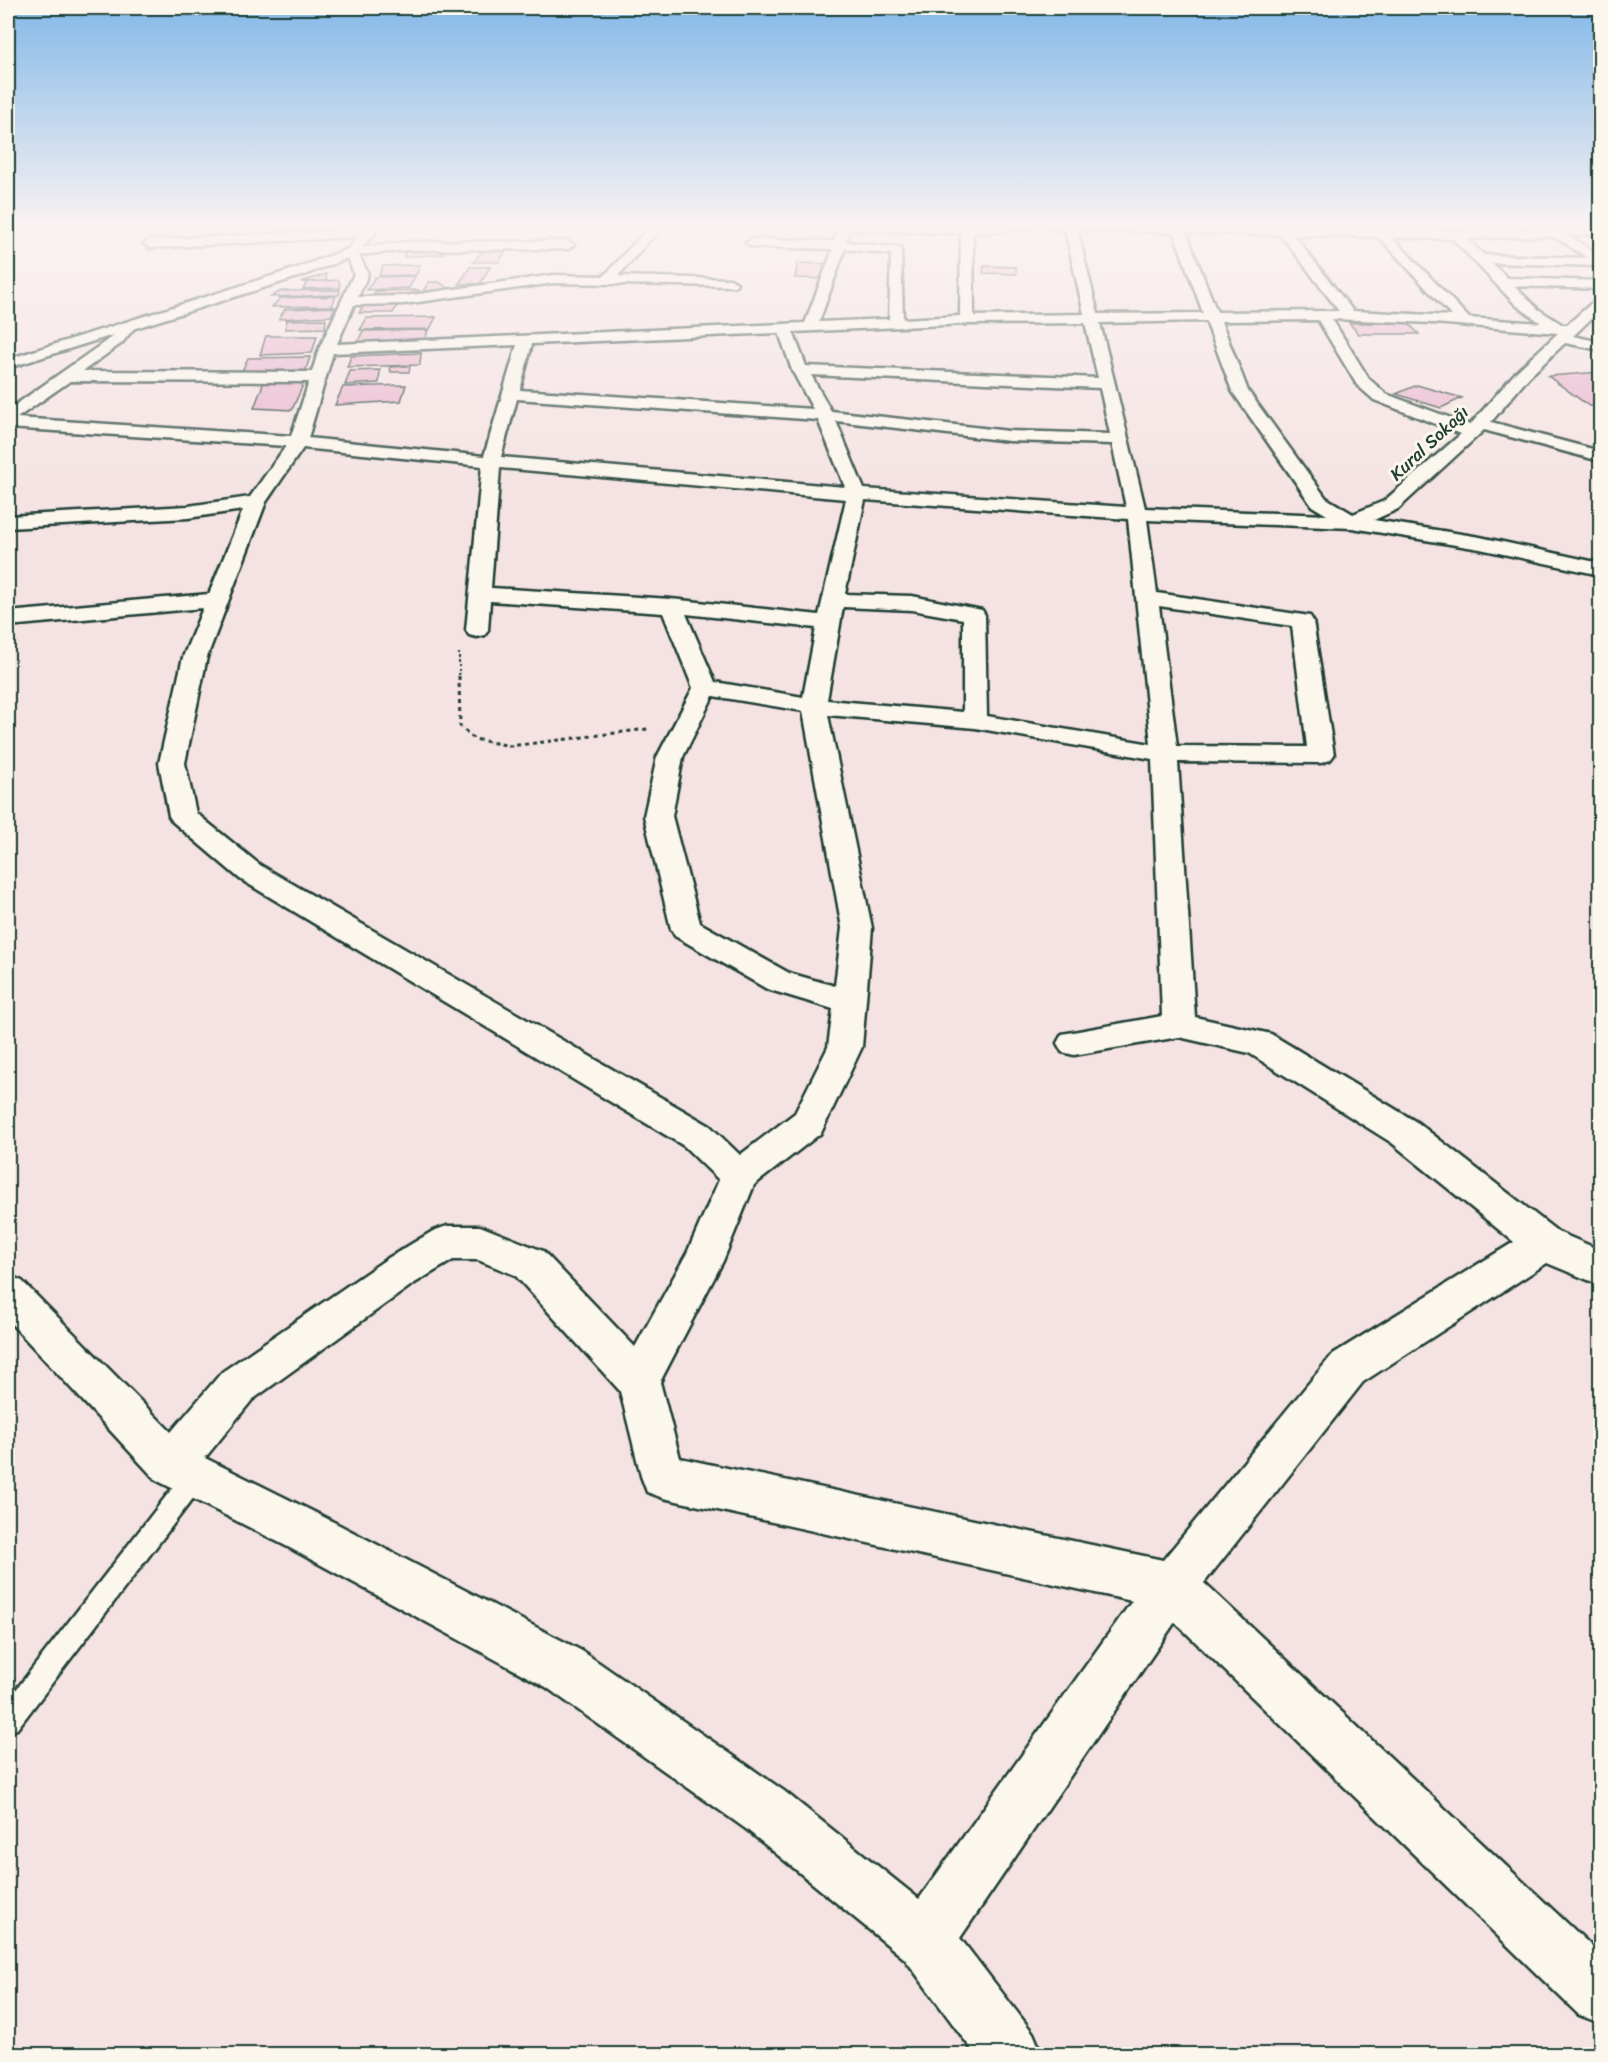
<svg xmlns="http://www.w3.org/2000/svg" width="1608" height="2062" viewBox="0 0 1608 2062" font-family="Sriracha,sans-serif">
  <rect width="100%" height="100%" fill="#f5e2e2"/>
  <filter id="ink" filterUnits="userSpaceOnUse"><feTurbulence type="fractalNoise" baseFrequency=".0167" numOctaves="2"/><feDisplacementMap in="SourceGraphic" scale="12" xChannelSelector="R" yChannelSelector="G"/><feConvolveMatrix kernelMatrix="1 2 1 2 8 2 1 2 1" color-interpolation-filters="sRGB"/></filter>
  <g filter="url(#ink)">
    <path fill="#e8b2cb" stroke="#1f3d34" stroke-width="1.5" d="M438 248 443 254 404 257 405 251Z
      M485 249H507L499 262H473Z
      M798 263 828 264 826 279 795 278Z
      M420 265 416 275 379 276 383 266Z
      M984 266 1016 267V274L983 273Z
      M470 267H490L480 284H459Z
      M326 274V281L301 282Z
      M415 276 409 288 367 290 375 277Z
      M339 280 340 288 303 289 308 282Z
      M429 282H439L451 290 421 294Z
      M340 290 339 295 271 297 281 291Z
      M419 290 418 297 373 298 375 291Z
      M336 296 332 306 272 307 280 298Z
      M365 303H399L393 313H359Z
      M335 307 331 316 279 319 285 309Z
      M436 317 430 329 360 330 367 318Z
      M326 319 325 328 285 329 287 320Z
      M1349 323H1408L1419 334H1359Z
      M428 330 425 340 357 343 363 331Z
      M266 336H317L312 353 260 355Z
      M421 353 420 365 347 367 351 356Z
      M310 357 305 372 241 373 248 358Z
      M410 366 409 372H391L390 367Z
      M380 370 379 383 345 385 350 371Z
      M1600 372V406H1589L1548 376Z
      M306 378 292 410 254 408 265 379Z
      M406 385 401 401 335 405 343 387Z
      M1417 385 1462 398 1441 408 1396 394Z"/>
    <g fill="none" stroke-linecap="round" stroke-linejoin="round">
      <g stroke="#1f3d34" stroke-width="5">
        <path id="service" d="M196 1465 204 1468 207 1476 204 1484 17 1729 8 1733V1700L188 1468Z"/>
      </g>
      <g stroke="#1f3d34" stroke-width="5">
        <path id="minor" d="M651 225H663L618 276 730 279 737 283 735 286 554 283 404 304 354 305 337 344 805 323 833 249 752 247 746 243 752 239 834 241 838 225H850L846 242 901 248 903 319 960 316 961 233 857 230 853 228 852 225H1039L1033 229 973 233 974 316 1084 314 1064 225H1076L1098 314 1203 313 1173 230 1174 225H1186L1185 230 1217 312 1339 311 1278 231 1284 227 1288 228 1353 311 1452 316 1378 236V230L1388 225H1400L1398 230 1389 234 1469 318 1541 323 1516 305 1452 238V232H1460L1484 255 1587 258 1562 241 1525 225C1554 224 1577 240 1600 256V266L1492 263 1507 278 1600 281V289L1514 286 1538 309 1563 325H1567L1595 300 1600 299V310L1573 336 1600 342V350L1565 343 1529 377 1491 422 1600 451V461L1484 430 1398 509 1374 520 1480 537 1600 563V575L1480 549 1352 528 1147 520 1157 593 1310 616 1313 621 1334 755 1330 760 1321 763 1178 762 1195 1017 1271 1034 1418 1123 1558 1232 1600 1250V1285L1547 1263 1363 1382 1204 1583 1600 1954V2023L1579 2015 1175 1622 960 1938 1033 2033 1042 2054H975L905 1959 746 1829 546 1687 288 1547 156 1480 8 1320V1275L22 1281 171 1432 222 1372 385 1260 433 1231 447 1226H480L543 1251 635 1347 687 1253 719 1180 684 1146 240 879 173 822 169 816 159 763 183 657 203 608 8 626V612L209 594 243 510 188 518 8 528V516L188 506 250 497 286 446 8 428V410L112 337 123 324 128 323 135 327 122 343 83 371 312 372 319 349 354 274 346 252 348 249 408 242 568 241 574 245 568 249 408 250 359 255 368 274 358 297 404 296 554 275 604 276ZM845 249 891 254 889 319 819 322ZM1332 319 1433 323 1558 333 1517 371 1470 425 1386 394 1369 379ZM1318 320 1357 385 1374 400 1461 434 1384 501 1353 514 1326 498 1248 391 1221 321ZM1206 321 1232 391 1312 506 1327 515 1145 508 1100 323ZM1085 323 1098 378 806 366 793 332 967 324ZM779 333 792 370 813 409 520 390 532 344ZM517 345 484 456 308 438 333 353ZM811 375 1100 388 1110 434 1009 431 831 411ZM70 381 309 382 291 436 17 418ZM517 399 818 420 845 487 501 457ZM836 421 1009 441 1112 444 1126 507 864 489ZM303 448 482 466 466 630 469 635 477 637 485 635 488 630 490 601 663 613 693 688 657 757 644 816 671 929 675 936 767 989 833 1009 828 1047 795 1113 740 1155 710 1126 260 865 196 813 185 763 207 657 266 502ZM500 468 846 499 819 615 671 599 491 588ZM865 500 1128 519 1151 744 987 716 985 615 982 610 912 596 845 594ZM1159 606 1292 626 1307 747 1177 746ZM843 607 912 610 963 619V712L827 700ZM686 614 816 628 803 697 715 682ZM713 696 803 711 842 928 835 986 789 973 700 923 672 816 683 757ZM828 715 975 728 1152 759 1162 1016 1062 1034 1057 1043 1062 1052 1074 1055 1179 1037 1249 1053 1392 1143 1514 1242 1333 1354 1163 1560 680 1458 660 1382 723 1261 754 1185 821 1133 862 1047 872 928ZM453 1260H478L515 1275 620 1391 641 1476 647 1492 663 1498 1132 1601 919 1899 784 1791 582 1651 320 1515 205 1458 252 1400 413 1284Z
          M369 229 375 233 373 236 150 248 144 244 150 240Z"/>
      </g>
      <g stroke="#1f3d34" stroke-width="5">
        <path id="tertiary" d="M1042 225H1183L1456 231 1600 227V234L1456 239 1048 229Z"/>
      </g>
      <g stroke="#1f3d34" stroke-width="5">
        <path id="secondary" d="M368 225H380L356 255 304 275 8 368V359L294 269 348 249Z"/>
      </g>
      <path stroke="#1f3d34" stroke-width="2" stroke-dasharray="2 2" stroke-linecap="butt" d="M459 653V677"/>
      <path stroke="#1f3d34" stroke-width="3" stroke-dasharray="4 4" stroke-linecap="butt" d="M459 676 460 726 474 739 511 746 648 729"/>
      <use href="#service" fill="#fbf7ec" fill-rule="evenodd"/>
      <use href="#minor" fill="#fbf7ec" fill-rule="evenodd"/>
      <use href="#tertiary" fill="#fbf7ec" fill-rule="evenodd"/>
      <use href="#secondary" fill="#fbf7ec" fill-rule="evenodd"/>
    </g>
  </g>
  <linearGradient id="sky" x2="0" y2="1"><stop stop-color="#83b9e8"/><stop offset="0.44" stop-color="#faf2f2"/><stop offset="1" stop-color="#faf2f2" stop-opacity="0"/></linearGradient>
  <rect width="1608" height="513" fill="url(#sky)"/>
  <g text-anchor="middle" stroke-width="6" stroke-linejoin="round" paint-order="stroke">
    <g font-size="18" fill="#1f3d34" stroke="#fbf7ec">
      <text transform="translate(1429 443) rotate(-43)" y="6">Kural Sokağı</text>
    </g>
  </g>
  <rect width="1608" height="2062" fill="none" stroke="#fbf7ec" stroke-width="30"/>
  <rect x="15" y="15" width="1578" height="2032" fill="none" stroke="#1f3d34" stroke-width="2" filter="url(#ink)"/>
</svg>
